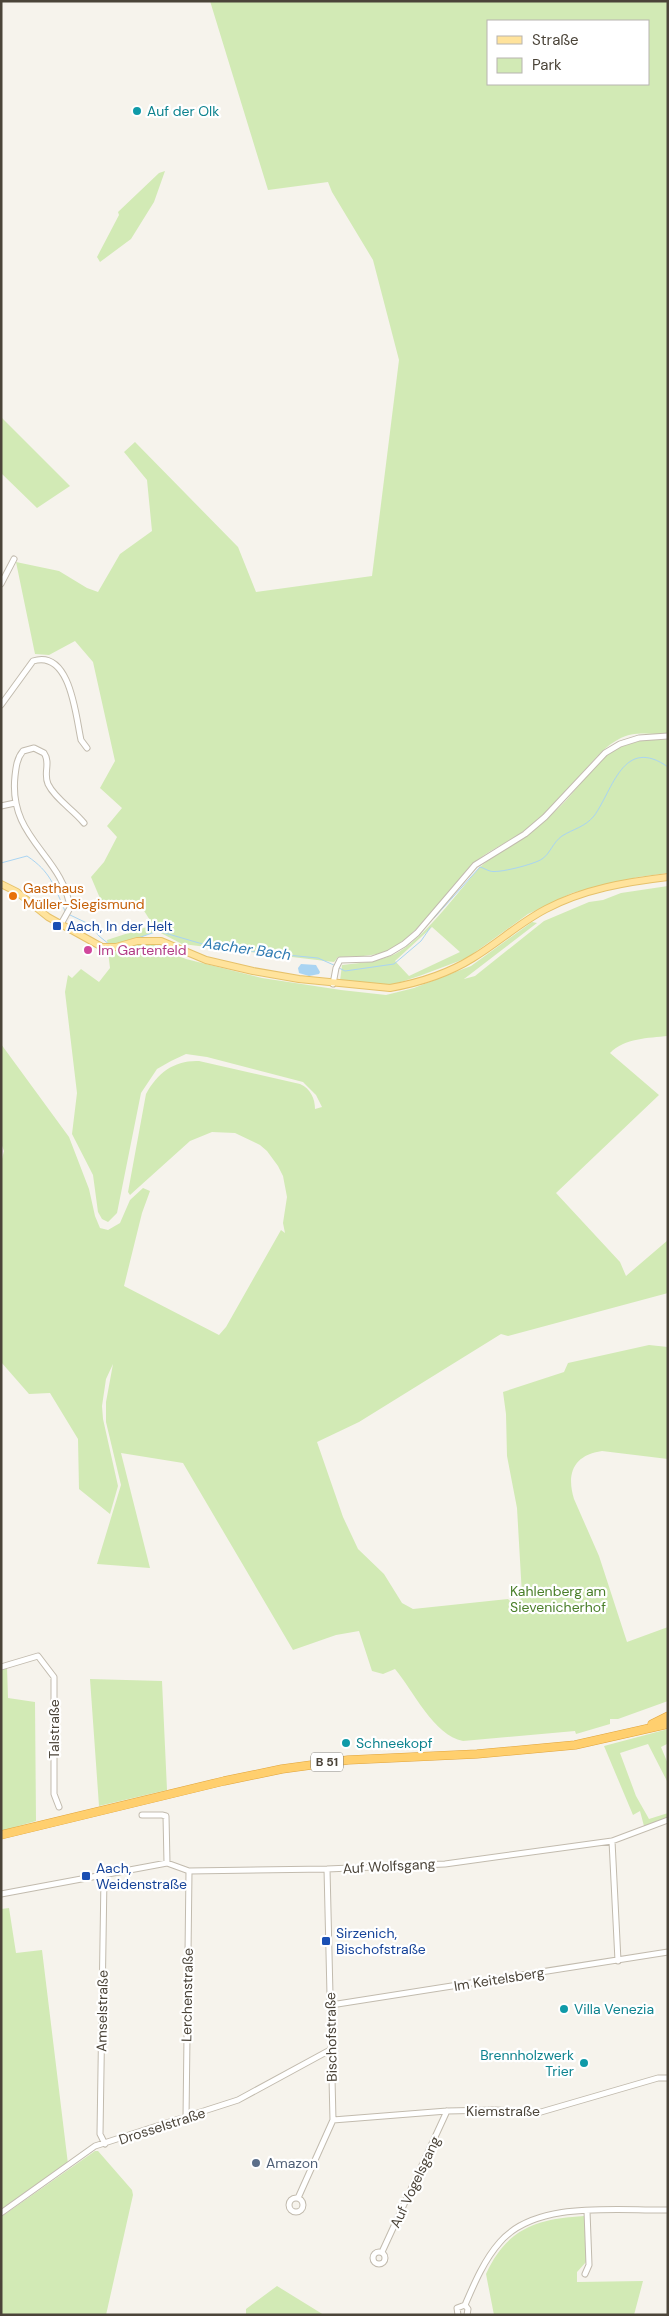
<svg xmlns="http://www.w3.org/2000/svg" width="669" height="2316" viewBox="0 0 669 2316" font-family="'DM Sans',sans-serif">
  <rect width="100%" height="100%" fill="#f6f3ec"/>
  <path fill="#d2eab5" fill-rule="evenodd" d="M210 1H668V735C651 734 634 731 619 739 602 748 591 764 578 778 563 796 546 815 527 829 509 843 486 850 470 867 449 890 415 939 387 951 373 957 354 956 338 957L334 962 182 944 157 931 125 943 108 946 107 940 153 925 141 906 102 903 91 877 104 862 117 837 107 826 122 808 100 788 115 761 93 662 75 641 49 655 35 654 16 562 59 571 87 588 98 592 120 554 152 531 147 480 124 452 135 442 238 547 256 592 372 576 399 360 373 260 332 192 328 182 268 190ZM488 21H648V84H488Z
    M165 171 154 202 131 239 100 262 97 257 119 215 118 212 159 173Z
    M1 417 70 486 37 508 1 473Z
    M649 737 668 740V873L638 877 572 893 528 914 467 958 422 975 389 986 340 981 342 965C360 963 378 962 395 954 423 940 458 892 479 868 499 850 524 839 544 821 567 803 585 777 604 756L615 748ZM432 927 460 952 409 976 395 961Z
    M668 886V1036C648 1038 625 1038 610 1053L659 1095 556 1193 620 1262 626 1276 668 1240V1293L508 1336 501 1334 359 1422 317 1442 343 1517 358 1549 384 1574 402 1603 413 1609 508 1599 517 1608 522 1595 517 1508 507 1456 506 1414 503 1392 564 1372 568 1363 649 1345 668 1347V1459L602 1451C574 1455 566 1473 574 1499L599 1556 627 1642 668 1627V1701L618 1719H610V1724L576 1734 575 1731 463 1741C434 1736 413 1690 395 1669L383 1674 372 1671 359 1631 336 1635 293 1650 183 1463 121 1453 150 1568 97 1564 121 1485 106 1422V1402L113 1364 106 1379 102 1406 103 1419 118 1486 110 1514 79 1489 78 1439 50 1393 29 1394 1 1362V1163L4 1151 1 1143V1044L69 1137 89 1189 95 1216 100 1228 108 1230 120 1223 130 1200 143 1188 150 1191 142 1213 124 1286 219 1335 226 1327 281 1230 285 1233 283 1223 287 1197 283 1176 278 1166 267 1151 260 1145 235 1133 212 1132 190 1141 130 1195 128 1192 146 1094C158 1072 175 1060 199 1061L300 1084C311 1089 315 1099 315 1109L322 1107 316 1095 303 1082 207 1057 186 1054 171 1061 157 1069 141 1093 117 1213 108 1222 102 1219 98 1212 93 1175 72 1134 77 1093 65 992 68 975 72 978 81 969 99 982 110 968 108 951 141 944 154 945 186 959 262 978 341 990 386 995 414 988 471 966 532 922 537 923 464 979 475 976 544 921 589 902 603 900 621 893Z
    M7 1667 8 1698 35 1702 36 1821 1 1831V1669Z
    M90 1679 162 1681 167 1790 99 1806Z
    M668 1729 667 1744 661 1747 668 1764V1783L648 1744 620 1753 636 1796 649 1819 668 1813V1817L644 1826 640 1811 633 1815 604 1746Z
    M9 1908 16 1953 42 1950 68 2164 1 2211V1909Z
    M95 2151H98L132 2190 133 2195 106 2315H1V2217Z
    M584 2216 586 2219 587 2261 577 2272V2282L643 2281 634 2315H494L486 2274C507 2228 537 2219 584 2216Z
    M277 2286 324 2315H246V2309Z"/>
  <path fill="#a9d4f2" d="M301 964 316 965 320 972 319 974 309 976 299 973 298 968Z"/>
  <g fill="none" stroke-linecap="round" stroke-linejoin="round">
    <path stroke="#a9d4f2" stroke-width="1" d="M1 863 27 856C51 872 54 886 65 911
      M68 914 91 925 99 936 110 945
      M434 918 480 867C484 868 486 870 490 871 497 874 535 864 542 859 550 854 553 842 562 836 573 829 585 827 594 816 613 790 623 735 668 767
      M138 938 158 931 206 945 266 953 318 958 336 966
      M339 968 345 971 394 964 421 941 430 928"/>
    <g stroke="#c2bbae" stroke-width="7">
      <path id="minor" d="M1 584 14 559
        M1 705 33 661C71 649 76 718 81 740L87 748
        M1 806 15 803
        M61 924 70 908C63 855 8 839 15 776 16 767 17 758 23 751L34 748 44 753C51 763 43 773 48 784 55 799 74 810 84 823
        M333 984 336 968 340 960 372 959 389 953 404 944 417 933 475 865 525 834 545 817 605 753 620 744 639 738 668 736
        M1 1667 38 1656 54 1677V1794L59 1807
        M612 1841 618 1961
        M167 1863 189 1871 327 1869 445 1864 612 1841 668 1820
        M104 1877 100 2134 105 2144
        M1 1894 167 1863 166 1816 162 1815H142
        M331 2005 668 1952
        M186 2119 189 1871
        M333 2120 447 2111 495 2110 541 2112 658 2078H668
        M298 2198 333 2120 327 1869
        M289 2205a7 7 0 1 1 14 0a7 7 0 1 1-14 0Z
        M1 2213 95 2146 238 2100 330 2050
        M373 2258a6 6 0 1 1 12 0a6 6 0 1 1-12 0Z
        M382 2252 447 2111
        M585 2274 589 2265 587 2211
        M465 2305C474 2284 484 2260 500 2242 536 2200 617 2211 668 2210
        M465 2305 468 2309 467 2315
        M458 2315 457 2308 465 2305"/>
    </g>
    <g stroke="#e6c16a" stroke-width="8">
      <path id="major" d="M1 884 17 892 48 917 102 947H116L137 941H161L206 960 253 971 299 979 390 988C418 983 449 973 473 958 498 943 519 923 546 909 584 889 626 882 668 877"/>
    </g>
    <g stroke="#e0a43c" stroke-width="9">
      <path id="highway" d="M652 1724 668 1716
        M1 1835 224 1781 282 1769 348 1760 477 1754 575 1745 668 1724"/>
    </g>
    <use href="#minor" stroke="#fff" stroke-width="5"/>
    <use href="#major" stroke="#ffe39c" stroke-width="6"/>
    <use href="#highway" stroke="#ffcf6e" stroke-width="8"/>
  </g>
  <g fill="#0f9aa8" stroke="#fff" stroke-width="2">
    <circle cx="137" cy="111" r="5"/>
    <circle cx="346" cy="1743" r="5"/>
    <circle cx="564" cy="2009" r="5"/>
    <circle cx="584" cy="2063" r="5"/>
  </g>
  <circle fill="#e8710a" stroke="#fff" stroke-width="2" cx="13" cy="896" r="5"/>
  <g fill="#1a4fb4" stroke="#fff" stroke-width="2">
    <rect x="52" y="921" width="10" height="10" rx="2.5"/>
    <rect x="81" y="1871" width="10" height="10" rx="2.5"/>
    <rect x="321" y="1936" width="10" height="10" rx="2.5"/>
  </g>
  <circle fill="#d1479c" stroke="#fff" stroke-width="2" cx="88" cy="950" r="5"/>
  <circle fill="#5c6f8a" stroke="#fff" stroke-width="2" cx="256" cy="2163" r="5"/>
  <g text-anchor="middle" stroke-width="4.5" stroke-linejoin="round" paint-order="stroke">
    <rect fill="#fff" stroke="#817c74" stroke-width="1" x="311" y="1752.5" width="32" height="19" rx="4"/>
    <g font-size="12" font-weight="bold" fill="#4b4439">
      <text x="327" y="1766">B 51</text>
    </g>
    <g font-size="14" fill="#0d838f" stroke="#fff" text-anchor="start">
      <text x="147" y="116">Auf der Olk</text>
      <text x="356" y="1748">Schneekopf</text>
      <text x="574" y="2014">Villa Venezia</text>
      <text x="574" y="2060" text-anchor="end">Brennholzwerk<tspan x="574" dy="16">Trier</tspan></text>
    </g>
    <g font-size="14" fill="#c56008" stroke="#fff" text-anchor="start">
      <text x="23" y="893">Gasthaus<tspan x="23" dy="16">Müller-Siegismund</tspan></text>
    </g>
    <g font-size="14" fill="#164399" stroke="#fff" text-anchor="start">
      <text x="67" y="931">Aach, In der Helt</text>
      <text x="96" y="1873">Aach,<tspan x="96" dy="16">Weidenstraße</tspan></text>
      <text x="336" y="1938">Sirzenich,<tspan x="336" dy="16">Bischofstraße</tspan></text>
    </g>
    <g font-size="14" fill="#b23c85" stroke="#fff" text-anchor="start">
      <text x="98" y="955">Im Gartenfeld</text>
    </g>
    <g font-size="14" fill="#4a7f2a" stroke="#fff">
      <text x="558" y="1596">Kahlenberg am<tspan x="558" dy="16">Sievenicherhof</tspan></text>
    </g>
    <g font-size="14" fill="#4b4439" stroke="#fff">
      <text transform="translate(54 1729) rotate(-90)" y="5">Talstraße</text>
      <text transform="translate(389 1866) rotate(-3)" y="5">Auf Wolfsgang</text>
      <text transform="translate(499 1979) rotate(-9)" y="5">Im Keitelsberg</text>
      <text transform="translate(187 1995) rotate(-89)" y="5">Lerchenstraße</text>
      <text transform="translate(102 2011) rotate(-89)" y="5">Amselstraße</text>
      <text transform="translate(331 2037) rotate(-91)" y="5">Bischofstraße</text>
      <text x="503" y="2116">Kiemstraße</text>
      <text transform="translate(162 2126) rotate(-18)" y="5">Drosselstraße</text>
      <text transform="translate(415 2182) rotate(-65)" y="5">Auf Vogelsgang</text>
    </g>
    <g font-size="14" fill="#4e5e75" stroke="#fff" text-anchor="start">
      <text x="266" y="2168">Amazon</text>
    </g>
    <g font-size="15" font-style="italic" fill="#2e7ab2" stroke="#fff">
      <text transform="translate(247 949) rotate(8)" y="5">Aacher Bach</text>
    </g>
  </g>
  <rect width="669" height="2316" fill="none" stroke="#4b4439" stroke-width="5"/>
  <rect x="487" y="20" width="162" height="65" fill="#ffffff" stroke="#b7b4b0"/>
  <rect x="497" y="36" width="25" height="8" fill="#ffe39c" stroke="#b7b4b0"/>
  <text x="532" y="45" font-size="15" fill="#4b4439">Straße</text>
  <rect x="497" y="58" width="25" height="15" fill="#d2eab5" stroke="#b7b4b0"/>
  <text x="532" y="70" font-size="15" fill="#4b4439">Park</text>
</svg>
